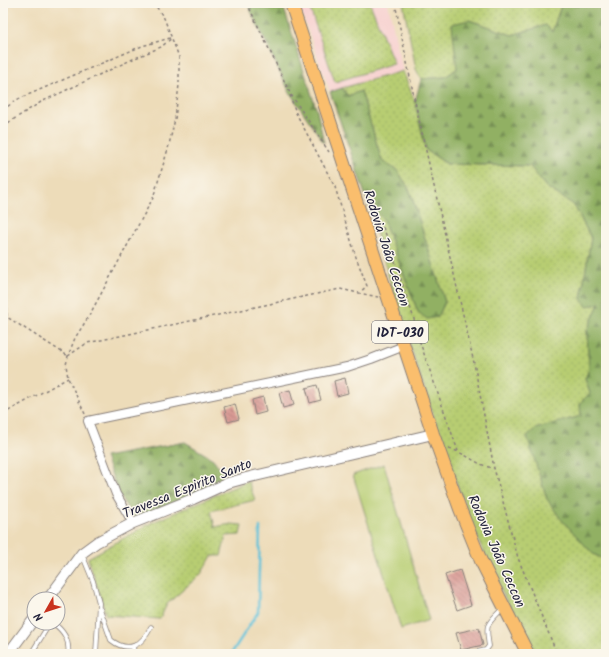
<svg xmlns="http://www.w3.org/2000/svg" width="609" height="657" viewBox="0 0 609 657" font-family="Kalam,sans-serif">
  <defs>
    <pattern id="grass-dots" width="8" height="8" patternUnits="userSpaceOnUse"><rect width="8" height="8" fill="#b7cd72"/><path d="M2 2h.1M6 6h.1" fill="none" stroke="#9db064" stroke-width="1.8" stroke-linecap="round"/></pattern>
    <pattern id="forest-firs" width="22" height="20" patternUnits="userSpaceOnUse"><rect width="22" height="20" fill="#91b064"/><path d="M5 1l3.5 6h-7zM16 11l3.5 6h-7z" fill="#768f54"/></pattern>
    <pattern id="building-back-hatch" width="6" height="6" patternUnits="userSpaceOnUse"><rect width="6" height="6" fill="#d7948f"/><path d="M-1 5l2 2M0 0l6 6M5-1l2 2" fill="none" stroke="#ae7876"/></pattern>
  </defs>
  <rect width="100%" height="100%" fill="#fbf7ec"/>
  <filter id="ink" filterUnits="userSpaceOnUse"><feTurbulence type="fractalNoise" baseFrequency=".025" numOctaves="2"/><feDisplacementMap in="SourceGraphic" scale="8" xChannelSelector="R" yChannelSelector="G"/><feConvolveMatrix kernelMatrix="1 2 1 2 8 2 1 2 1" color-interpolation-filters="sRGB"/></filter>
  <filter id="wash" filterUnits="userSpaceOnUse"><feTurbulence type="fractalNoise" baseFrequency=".012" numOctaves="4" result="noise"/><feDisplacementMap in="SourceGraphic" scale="16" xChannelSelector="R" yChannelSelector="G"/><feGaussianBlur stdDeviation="0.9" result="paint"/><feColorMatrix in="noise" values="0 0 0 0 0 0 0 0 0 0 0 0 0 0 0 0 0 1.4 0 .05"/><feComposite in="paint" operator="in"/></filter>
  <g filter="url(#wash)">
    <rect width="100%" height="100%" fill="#eddcb9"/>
    <path fill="#f7d0cf" d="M298 3H308L335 82 394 64 370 3H388L403 71 330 92Z"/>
    <path fill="url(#grass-dots)" stroke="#6c7856" d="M308 3H370L394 64 335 82Z
      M403 3H562L552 32 546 25 512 35 469 20 457 69 445 77 421 79 416 69Z
      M403 71 415 102 426 150 447 164 530 166 546 187 574 205 591 238 581 299 599 304 587 331 589 369 585 379 590 393 580 403 581 416 536 429 577 536 593 554 606 560V654H534L503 594 474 530 444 449 397 306 368 203 383 219 418 312 438 317 445 302 410 191 398 171 382 162 361 91 348 96 342 88Z
      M248 481 255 500 211 511 215 527 231 524 242 525 240 535 226 536 221 556H212L201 574 167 604 160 619 106 615 88 558 151 523Z"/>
    <path fill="url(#forest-firs)" stroke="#5a6950" d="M247 3H282L317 111 324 143 290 93Z
      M562 3H598L606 26V560L593 554 560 518 547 499 527 436 535 429 581 416 580 403 590 393 585 379 589 369 587 331 599 304 587 306 581 299 591 238 574 205 546 187 530 166 447 164 426 150 415 102 421 79 445 77 457 69 452 24 469 20 512 35 546 25 552 32Z
      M342 88 348 96 361 91 382 161 398 171 410 191 445 302 438 317 427 319 418 312 383 219 368 203 330 92Z
      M185 442 213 459 229 480 134 518 119 495 105 457Z"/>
    <path fill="#b7cd72" stroke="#6c7856" d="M384 464 429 620 401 629 353 475Z"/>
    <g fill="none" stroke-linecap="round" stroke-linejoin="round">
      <path stroke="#5dc2da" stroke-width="2.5" d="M231 654 258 612 260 527"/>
    </g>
    <g id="blocks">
      <path fill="url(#building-back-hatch)" d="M345 378 348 393 337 396 334 381Z
        M317 385 321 400 310 403 306 388Z
        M290 390 294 405 283 408 279 393Z
        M263 397 266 412 255 415 252 400Z
        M235 404 239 419 228 422 224 407Z
        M460 570 471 605 457 610 445 575Z
        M479 628 483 645 461 650 456 633Z"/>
    </g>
  </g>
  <g filter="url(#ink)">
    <use href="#blocks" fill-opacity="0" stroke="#887f7a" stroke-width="1"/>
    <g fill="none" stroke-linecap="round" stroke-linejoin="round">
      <g stroke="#887f7a" stroke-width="5.5">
        <path id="service" d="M82 554 93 581 99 603 96 654
          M100 609 111 640C129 654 142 645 151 627
          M53 623C64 631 70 640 68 654
          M133 646 134 654
          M31 654 50 623
          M469 654 486 650 489 646C485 622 487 625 504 607"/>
      </g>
      <g stroke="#887f7a" stroke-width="10">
        <path id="minor" d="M133 523 116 494 88 421 347 367 371 359 404 346"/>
      </g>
      <g stroke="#887f7a" stroke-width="12">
        <path id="tertiary" d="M48 599 82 553 97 542 133 523 193 499 228 483 246 478 433 434
          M8 654 34 619"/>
      </g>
      <g stroke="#887f7a" stroke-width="14">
        <path id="primary" d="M291 3 433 434 460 509 481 561 528 654"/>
      </g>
      <path stroke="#887f7a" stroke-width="1.5" stroke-dasharray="3 3" stroke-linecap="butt" d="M247 3 290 93 329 152
        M395 3 415 102 474 363 494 468 518 558 557 654
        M290 95 296 113 335 187 356 257 367 286 360 292
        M3 110 16 100 142 46 170 38
        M3 126 41 102 133 59 161 47 172 38
        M371 214 381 223 387 237 414 319 416 331 458 451
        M3 283 6 302 7 317
        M3 318 7 317 68 356
        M68 356 87 343 340 289 378 297
        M3 414 68 378
        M85 414 68 378 66 365 68 356 75 338 89 316 153 198 168 149 175 119 179 85V57L164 18 154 3
        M449 449C465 452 477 466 494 468"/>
      <use href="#service" stroke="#fff" stroke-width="4"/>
      <use href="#minor" stroke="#fff" stroke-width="8"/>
      <use href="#tertiary" stroke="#fff" stroke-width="10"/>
      <use href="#primary" stroke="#fabe6d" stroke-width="12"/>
    </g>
  </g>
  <g text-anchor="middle" stroke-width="3" stroke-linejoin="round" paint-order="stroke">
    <rect fill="#fbf7ec" stroke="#636270" stroke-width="1" x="372" y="321" width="56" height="22" rx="3"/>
    <g font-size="13" font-weight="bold" fill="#22223b">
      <text x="400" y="337">IDT-030</text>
    </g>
    <g font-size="14" fill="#22223b" stroke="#fbf7ec">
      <text transform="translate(387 248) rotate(72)" y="5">Rodovia João Ceccon</text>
      <text transform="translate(187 488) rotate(-22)" y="5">Travessa Espirito Santo</text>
      <text transform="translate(497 551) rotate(66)" y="5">Rodovia João Ceccon</text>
    </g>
  </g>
  <rect width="609" height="657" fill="none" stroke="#fbf7ec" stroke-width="16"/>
  <g transform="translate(46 611) rotate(231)"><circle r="19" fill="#fbf7ec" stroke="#a4a2a5"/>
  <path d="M0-3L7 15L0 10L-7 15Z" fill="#c8321e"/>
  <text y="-6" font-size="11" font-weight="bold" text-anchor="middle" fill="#22223b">N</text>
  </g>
</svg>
